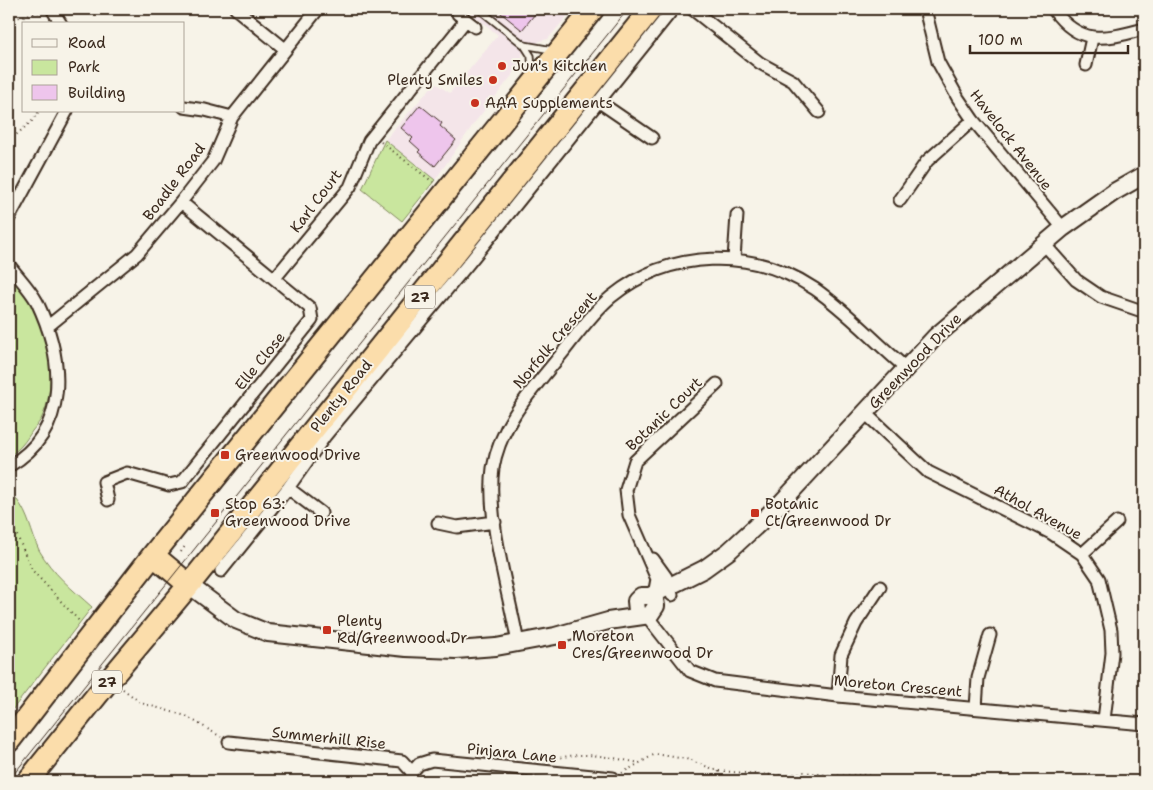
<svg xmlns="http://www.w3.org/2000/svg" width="1153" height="790" viewBox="0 0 1153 790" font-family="'Shantell Sans',sans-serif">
  <rect width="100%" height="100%" fill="#f7f3e8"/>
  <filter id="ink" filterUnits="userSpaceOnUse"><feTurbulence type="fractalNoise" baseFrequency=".02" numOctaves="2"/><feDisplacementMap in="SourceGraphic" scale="10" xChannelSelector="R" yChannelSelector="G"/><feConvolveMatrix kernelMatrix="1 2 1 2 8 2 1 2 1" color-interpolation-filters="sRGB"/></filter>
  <g filter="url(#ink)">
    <path fill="#f4e5e9" d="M466 9H573L548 39 540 41 522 54V63L475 122 435 180 385 140 435 83 450 93 498 35Z"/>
    <path fill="#c9e69e" stroke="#82885e" d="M385 140 435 180 402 221 362 189Z
      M9 275C42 307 62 371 43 415 41 421 36 426 32 431 25 442 20 449 9 456Z
      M9 498 17 500C29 515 31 533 39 550 52 573 73 590 92 607L9 714Z"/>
    <path fill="#eec5ec" stroke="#3b2a1e" d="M496 9H539L522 30Z
      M420 105 442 123 440 126 456 140 435 166 418 152 420 150 410 141 413 138 401 128Z"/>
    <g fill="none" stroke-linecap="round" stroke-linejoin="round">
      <g stroke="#3b2a1e" stroke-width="9">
        <path id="lane" d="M479 9 524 45
          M532 75 531 56 524 45 552 50"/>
      </g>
      <g stroke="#3b2a1e" stroke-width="15">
        <path id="street" d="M52 9 61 24
          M236 9 285 49
          M692 9 760 63 793 81 819 112
          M925 9 938 62 958 98 973 120 1063 228
          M1053 9C1080 47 1106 39 1144 29
          M458 14 475 27
          M1086 65 1092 38
          M598 101 652 138
          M184 107 205 110 232 117
          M900 200 927 161 973 120
          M9 218 67 111
          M1044 244 1076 280 1101 297 1139 310
          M734 259 737 215
          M9 265C18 277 30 289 37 302 64 359 71 430 9 466
          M275 278 350 187 369 141 466 20
          M47 327 137 254 181 202 213 161 232 117 318 9
          M865 413 928 472 1051 533 1082 554 1099 579 1111 630 1112 653 1104 720
          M288 488 321 513
          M108 500 104 482 127 473 169 485 182 482 312 320 310 308 181 202
          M438 523 457 527 495 522
          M1082 554 1117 522
          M653 559 666 577 672 595
          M221 571 288 488 325 436 469 263 673 9
          M654 595 657 579 629 515 626 490 635 461 717 384
          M647 616 690 671 715 681 838 696 1144 724
          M518 643C509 593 486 518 493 468 501 421 535 387 564 351 579 332 593 312 611 297 670 249 752 247 815 289 848 312 875 342 906 368
          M838 696 841 655 856 623 880 587
          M976 708 978 678 990 635
          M229 742 402 761 412 772 411 781
          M412 772 419 764 432 760 613 778"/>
      </g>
      <g stroke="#3b2a1e" stroke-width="20">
        <path id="secondary" d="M189 585 236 620 268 633 406 648 456 650 496 647 555 636 608 621 650 615 656 606 655 600 650 596H641L636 601 637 611 641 615
          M650 596 704 569 729 551 779 505 936 336 1063 228 1114 192 1144 175"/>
      </g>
      <g stroke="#3b2a1e" stroke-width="25">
        <path id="highway" d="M153 555 189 585
          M9 741 153 555 593 9
          M28 781 106 684 189 585 651 9"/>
      </g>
      <path stroke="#3b2a1e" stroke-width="2" stroke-dasharray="1 4" stroke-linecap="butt" d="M9 20 42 11
        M9 141 32 121 39 111
        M381 142 433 182
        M9 517 32 570 81 623
        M181 552 185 546
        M123 689 141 703 186 716 221 737
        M551 761C579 749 612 758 640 763
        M719 771 785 776 804 772 833 776 866 775 890 781
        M622 773 655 754 686 759 719 771 716 781"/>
      <use href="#lane" stroke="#f7f3e8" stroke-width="5.5"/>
      <use href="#street" stroke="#f7f3e8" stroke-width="11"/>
      <use href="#secondary" stroke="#f7f3e8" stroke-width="16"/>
      <use href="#highway" stroke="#fbddab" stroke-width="21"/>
      <path stroke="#3b2a1e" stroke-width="1" d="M9 780 628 9"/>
    </g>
  </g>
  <g fill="#c8321e" stroke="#f7f3e8" stroke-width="2">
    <circle cx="502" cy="66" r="5"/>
    <circle cx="493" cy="80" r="5"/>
    <circle cx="475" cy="103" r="5"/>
    <rect x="220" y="450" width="10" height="10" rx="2.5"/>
    <rect x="210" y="508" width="10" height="10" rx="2.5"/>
    <rect x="750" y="508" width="10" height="10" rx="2.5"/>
    <rect x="322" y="625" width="10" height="10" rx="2.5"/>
    <rect x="557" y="640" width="10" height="10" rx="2.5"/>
  </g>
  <g text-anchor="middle" stroke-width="4" stroke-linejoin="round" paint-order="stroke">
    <g fill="#f7f3e8" stroke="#73665b" stroke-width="1">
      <rect x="405" y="285.5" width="30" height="23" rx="4"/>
      <rect x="92" y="670.5" width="30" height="23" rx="4"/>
    </g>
    <g font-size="14" font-weight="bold" fill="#3b2a1e">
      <text x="420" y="302">27</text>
      <text x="107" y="687">27</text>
    </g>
    <g font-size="15" fill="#3b2a1e" stroke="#f7f3e8" text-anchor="start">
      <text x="512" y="71">Jun's Kitchen</text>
      <text x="483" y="85" text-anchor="end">Plenty Smiles</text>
      <text x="485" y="108">AAA Supplements</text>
      <text x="235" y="460">Greenwood Drive</text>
      <text x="225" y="509">Stop 63:<tspan x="225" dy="17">Greenwood Drive</tspan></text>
      <text x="765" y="509">Botanic<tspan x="765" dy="17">Ct/Greenwood Dr</tspan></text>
      <text x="337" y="626">Plenty<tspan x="337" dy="17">Rd/Greenwood Dr</tspan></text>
      <text x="572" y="641">Moreton<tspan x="572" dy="17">Cres/Greenwood Dr</tspan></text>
    </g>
    <g font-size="15" fill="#3b2a1e" stroke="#f7f3e8">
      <text transform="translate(1011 140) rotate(52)" y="5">Havelock Avenue</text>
      <text transform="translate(174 182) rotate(-53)" y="5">Boadle Road</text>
      <text transform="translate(316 201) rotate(-53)" y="5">Karl Court</text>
      <text transform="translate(555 340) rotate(-50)" y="5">Norfolk Crescent</text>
      <text transform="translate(260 361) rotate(-51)" y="5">Elle Close</text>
      <text transform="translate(915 361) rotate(-46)" y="5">Greenwood Drive</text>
      <text transform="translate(341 396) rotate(-51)" y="5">Plenty Road</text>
      <text transform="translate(664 414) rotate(-44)" y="5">Botanic Court</text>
      <text transform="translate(1038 512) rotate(29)" y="5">Athol Avenue</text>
      <text transform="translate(898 686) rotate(5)" y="5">Moreton Crescent</text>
      <text transform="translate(329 738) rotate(6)" y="5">Summerhill Rise</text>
      <text transform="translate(512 753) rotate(6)" y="5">Pinjara Lane</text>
    </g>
  </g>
  <rect width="1153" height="790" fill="none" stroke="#f7f3e8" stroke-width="30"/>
  <rect x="15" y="15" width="1123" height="760" fill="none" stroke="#3b2a1e" stroke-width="2" filter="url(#ink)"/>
  <rect x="22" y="22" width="162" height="90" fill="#f7f3e8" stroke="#aca397"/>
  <rect x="32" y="39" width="25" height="8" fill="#f7f3e8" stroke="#aca397"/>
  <text x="68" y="48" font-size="15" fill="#3b2a1e">Road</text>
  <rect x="32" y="60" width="25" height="15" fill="#c9e69e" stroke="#aca397"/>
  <text x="68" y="72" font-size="15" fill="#3b2a1e">Park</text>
  <rect x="32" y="85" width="25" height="15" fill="#eec5ec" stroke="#aca397"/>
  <text x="68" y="98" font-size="15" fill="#3b2a1e">Building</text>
  <path d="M970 45v8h158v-8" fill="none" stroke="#3b2a1e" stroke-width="2.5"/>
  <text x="978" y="45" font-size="15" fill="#3b2a1e" stroke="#f7f3e8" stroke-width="4" paint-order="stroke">100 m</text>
</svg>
